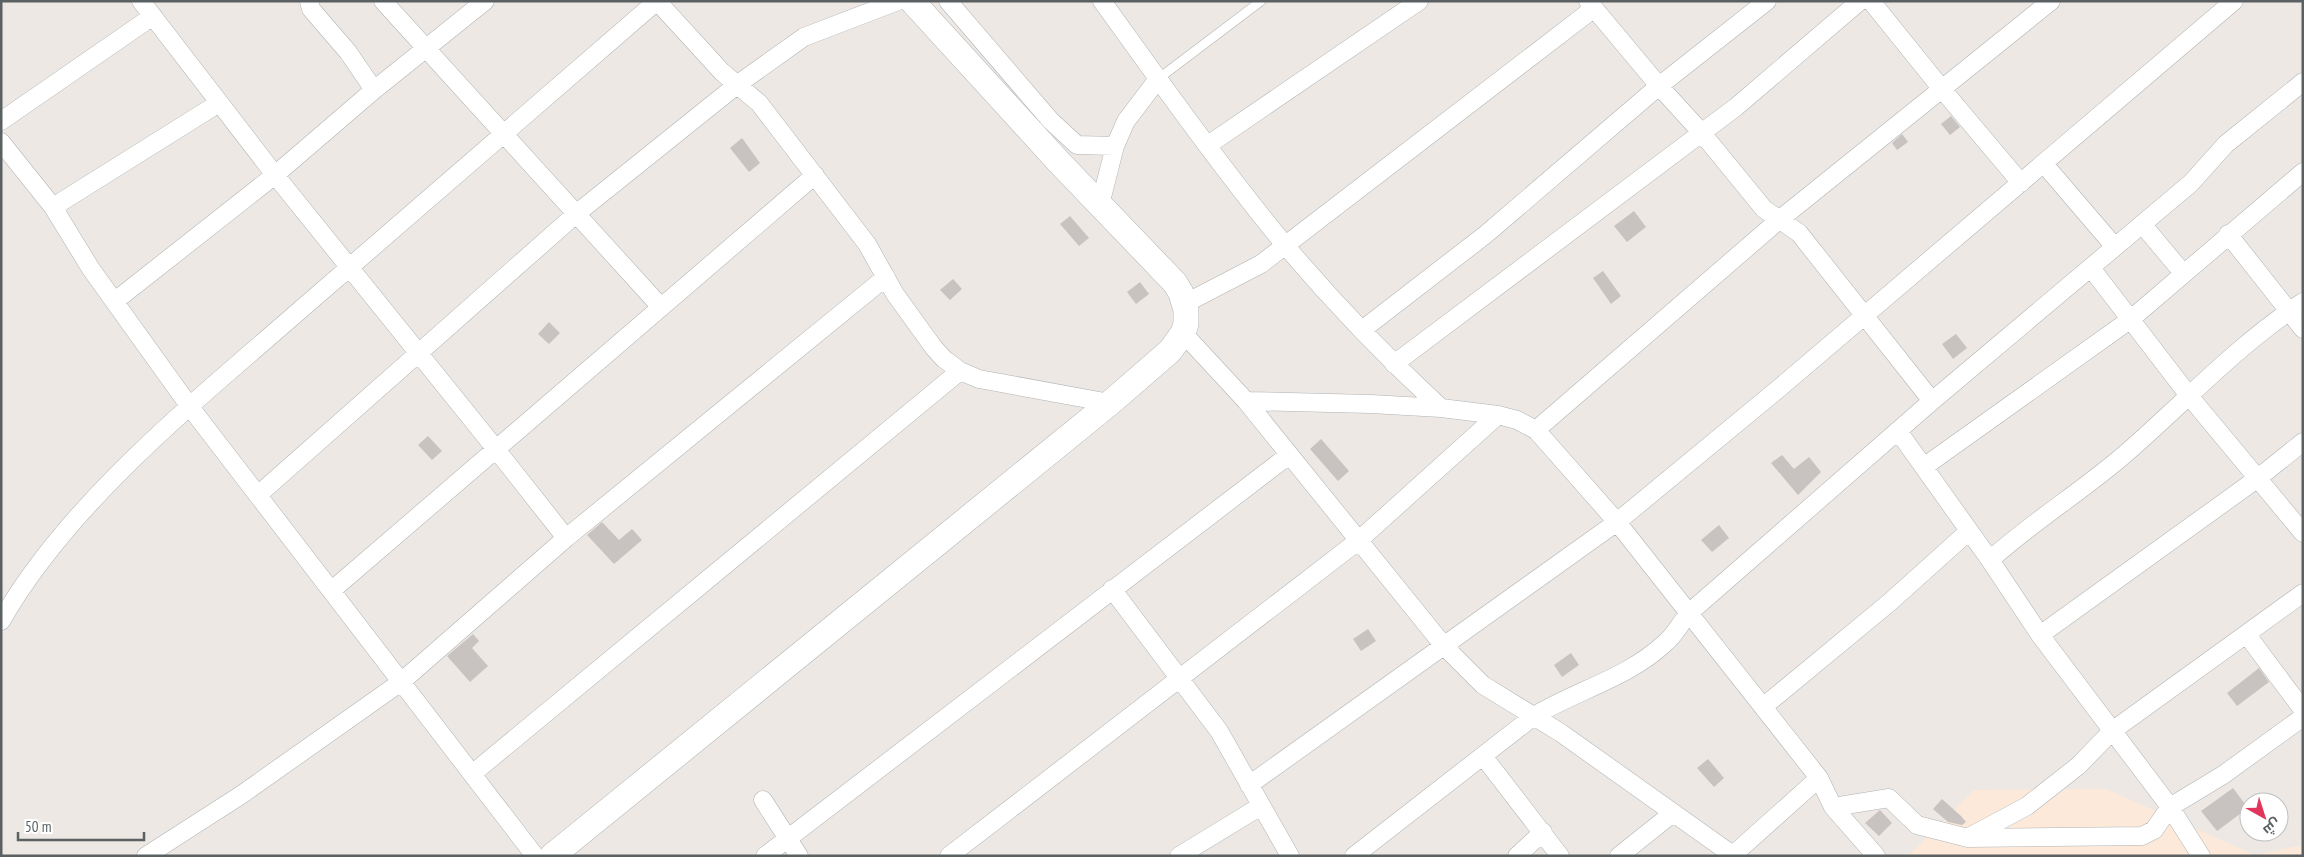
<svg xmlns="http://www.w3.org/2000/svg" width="2304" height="857" viewBox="0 0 2304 857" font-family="'PT Sans Narrow',Cairo,sans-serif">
  <rect width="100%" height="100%" fill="#ede8e3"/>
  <path fill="#fce9d9" d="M2106 789 2255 855 2303 845V856H1908L1974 790Z"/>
  <path fill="#c8c3c0" d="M1951 116 1960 127 1950 135 1941 124Z
    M1902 134 1908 142 1897 150 1892 143Z
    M742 138 760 163 749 172 730 148Z
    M1634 211 1646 227 1627 242 1614 226Z
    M1070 216 1089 238 1079 246 1060 224Z
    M1603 271 1621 296 1611 304 1593 278Z
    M953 279 962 289 950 300 940 290Z
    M1140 282 1149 294 1136 304 1127 292Z
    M549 322 560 333 549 344 538 334Z
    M1956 334 1967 348 1953 359 1942 344Z
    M428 436 442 451 432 460 418 445Z
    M1321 439 1349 471 1338 481 1310 449Z
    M1782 455 1794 469 1809 457 1821 472 1798 495 1771 463Z
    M602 522 619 540 632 529 642 540 614 564 587 535Z
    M1719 525 1729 538 1712 552 1701 540Z
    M1368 629 1376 641 1361 651 1353 639Z
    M473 634 479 641 472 648 488 666 470 682 447 656Z
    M1571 653 1579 665 1562 677 1554 665Z
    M2259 668 2269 682 2237 706 2227 693Z
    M1708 759 1724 778 1714 787 1697 768Z
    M2233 788 2248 808 2217 831 2201 811Z
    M1942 799 1961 816 1966 822 1962 825 1948 822 1933 809Z
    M1880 810 1892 823 1879 836 1865 823Z"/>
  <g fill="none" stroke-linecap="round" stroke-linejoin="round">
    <g stroke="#afb3b5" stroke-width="10">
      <path id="lane" d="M1158 79 1261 1"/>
    </g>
    <g stroke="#afb3b5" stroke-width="19">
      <path id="street" d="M141 1 275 175 495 448 566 538
        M309 1 311 9 348 52 374 90
        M383 1 660 306
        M948 1 1051 121 1077 145 1115 146
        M1102 1C1161 83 1220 166 1284 244 1333 302 1386 357 1441 408
        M1588 1 1659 86 1701 132 1764 209 1799 233 1932 401
        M1871 1 1941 88 2021 183
        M1 121 153 16
        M1 142 53 207 91 269 190 407 535 856
        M1208 145 1419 1
        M2044 164 2115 247
        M1100 205 1115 146 1126 121 1158 79
        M53 207 219 103
        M2142 224 2183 273
        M2228 234 2303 329
        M2091 268 2190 397 2303 533
        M115 301 275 175 374 90 485 1
        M1184 304 1261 264 1593 9
        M1362 330 1485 235 1659 86 1767 1
        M1183 333 1246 401 1371 404 1441 408 1498 415 1517 420 1536 430 1617 522 1819 778 1833 807 1876 856
        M1394 364 1736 107 1860 1
        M960 371 979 379 1110 403
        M1246 401 1444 646 1483 685 1561 733 1734 856
        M1536 430 1779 220 2051 1
        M1898 431 1990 560 2040 635 2170 807 2201 856
        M1925 466 2131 319 2303 172
        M258 495 576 214 738 84 804 37 898 1
        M1990 560C2032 522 2081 492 2124 455 2183 404 2237 345 2303 302
        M1112 589 1219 731 1290 856
        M331 591 815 175
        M1 621C70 501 195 402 299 311 418 208 537 105 657 1
        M2040 635 2258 478 2303 442
        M2247 635 2303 710
        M1763 707 1890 602 1969 531
        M1483 756 1560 856
        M472 774 960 371 944 359 934 348 895 294 867 244 759 103 722 72 657 1
        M1249 785 1617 522 1777 390 2234 1
        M763 800 799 856
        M1833 807 1889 798 1917 825 1968 838 2142 836 2154 830 2170 807 2223 775 2303 717
        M1971 836 2027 806 2078 766 2112 731 2303 593
        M1733 855 1819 778
        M146 856 241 795 401 682 566 538 886 277
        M765 856 1289 455
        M949 856 1358 541 1498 415
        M1179 856 1261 806
        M1354 856 1534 716C1577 690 1628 678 1665 643 1675 635 1681 622 1689 613L1932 401 2191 183 2226 144 2303 82
        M1517 856 1543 832
        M1619 856 1673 813"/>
    </g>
    <g stroke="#aeb3b6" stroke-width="26">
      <path id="secondary" d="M552 856 1110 403 1170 351 1183 333 1186 324V310L1181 293 1175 283 1057 160 912 1"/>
    </g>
    <use href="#lane" stroke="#fff" stroke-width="9"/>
    <use href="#street" stroke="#fff" stroke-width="18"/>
    <use href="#secondary" stroke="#fff" stroke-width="25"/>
  </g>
  <rect width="2304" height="857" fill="none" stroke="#5b6163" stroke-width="5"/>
  <g transform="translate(2264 817) rotate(141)"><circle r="24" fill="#ffffff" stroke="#bdc0c1"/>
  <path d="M0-4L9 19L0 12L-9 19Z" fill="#e1355c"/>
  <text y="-8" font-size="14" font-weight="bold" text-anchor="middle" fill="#5b6163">ش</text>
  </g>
  <path d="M18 832v8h126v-8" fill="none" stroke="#5b6163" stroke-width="2.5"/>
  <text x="25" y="832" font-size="15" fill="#5b6163" stroke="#ffffff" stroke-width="4" paint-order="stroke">50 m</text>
</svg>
